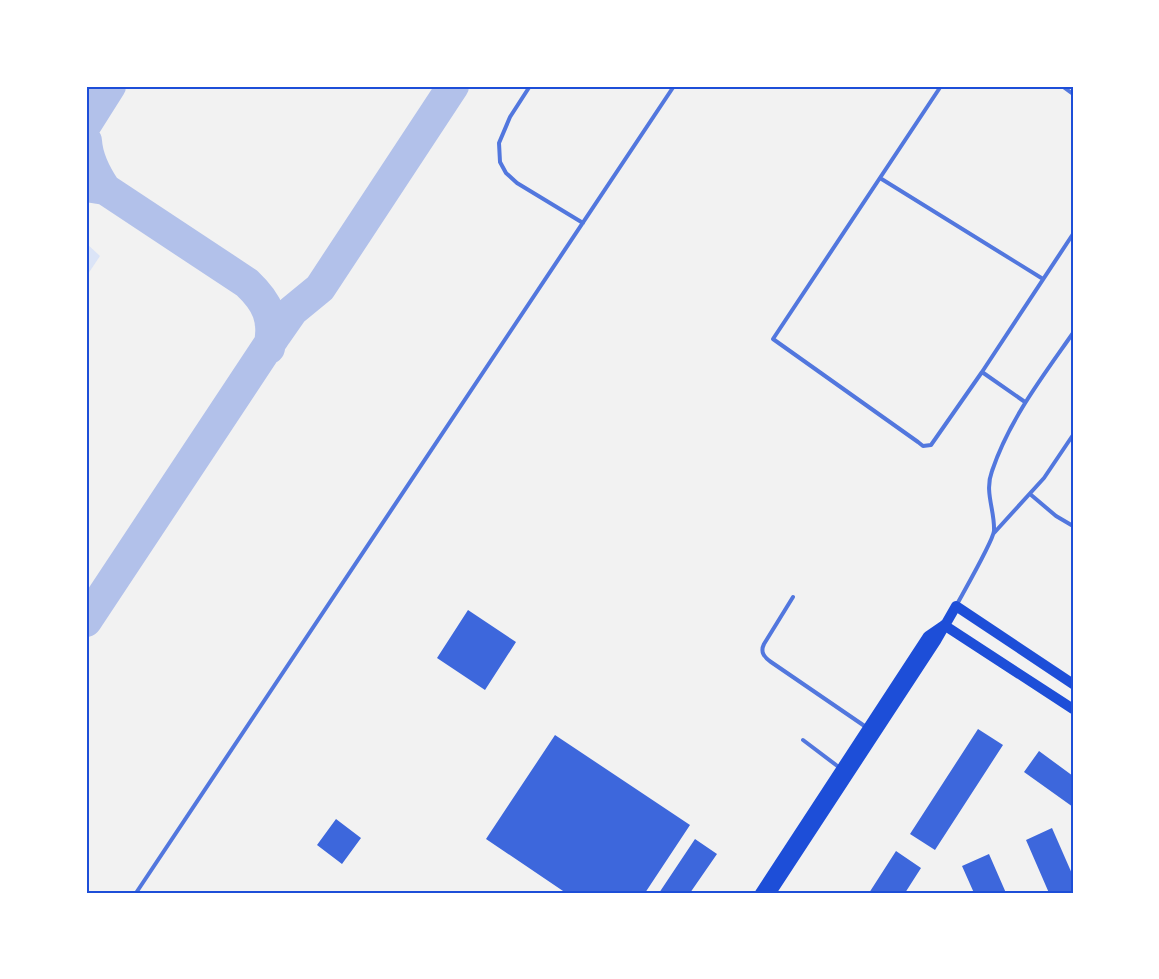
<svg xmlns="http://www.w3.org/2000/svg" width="1159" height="979" viewBox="0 0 1159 979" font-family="Roboto,sans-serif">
  <rect width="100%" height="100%" fill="#f2f2f2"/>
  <path fill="#dbe4f7" d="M86 243 100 256 86 277Z"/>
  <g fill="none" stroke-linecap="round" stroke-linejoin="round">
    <path stroke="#b2c1ea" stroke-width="32" d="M86 124 110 86
      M86 141C87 158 95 174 105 189L86 186
      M105 189 247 283C267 302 276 319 269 348
      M86 621 276 334 292 311 320 288 453 86"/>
  </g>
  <path fill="#3d67dc" d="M468 610 516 642 485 690 437 658Z
    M978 729 1003 745 935 850 910 834Z
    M555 735 690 825 645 893H566L486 839Z
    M1039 751 1073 776V807L1024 772Z
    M336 819 361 838 342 864 317 845Z
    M1052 828 1073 876V893H1049L1026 840Z
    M695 839 717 854 690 893H659Z
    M896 851 921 868 905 893H869Z
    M989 854 1006 893H974L962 866Z"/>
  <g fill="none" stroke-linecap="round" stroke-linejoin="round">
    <path stroke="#5277de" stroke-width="4" d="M530 86 510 117 499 143 500 162 506 173 517 183 583 223
      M941 86 773 339 918 442 923 446 931 445 982 372 1073 234
      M1062 86 1073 94
      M880 178 1043 279
      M982 372 1025 402
      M1030 494 1056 516 1073 526
      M994 533 1044 478 1073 435
      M793 597 764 644C760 652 764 657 771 662L866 727
      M956 606C963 593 993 541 994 531 995 510 984 492 992 471 1009 420 1043 376 1073 333
      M803 740 840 768
      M136 893 674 86"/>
    <path stroke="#1d4ed8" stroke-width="10" d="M944 625 1073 709
      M760 893 928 636 944 625
      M771 893 936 641 956 606 1073 684"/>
  </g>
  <rect width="1159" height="979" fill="none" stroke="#ffffff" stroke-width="175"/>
  <rect x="88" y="88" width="984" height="804" fill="none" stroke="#1d4ed8" stroke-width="2"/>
</svg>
